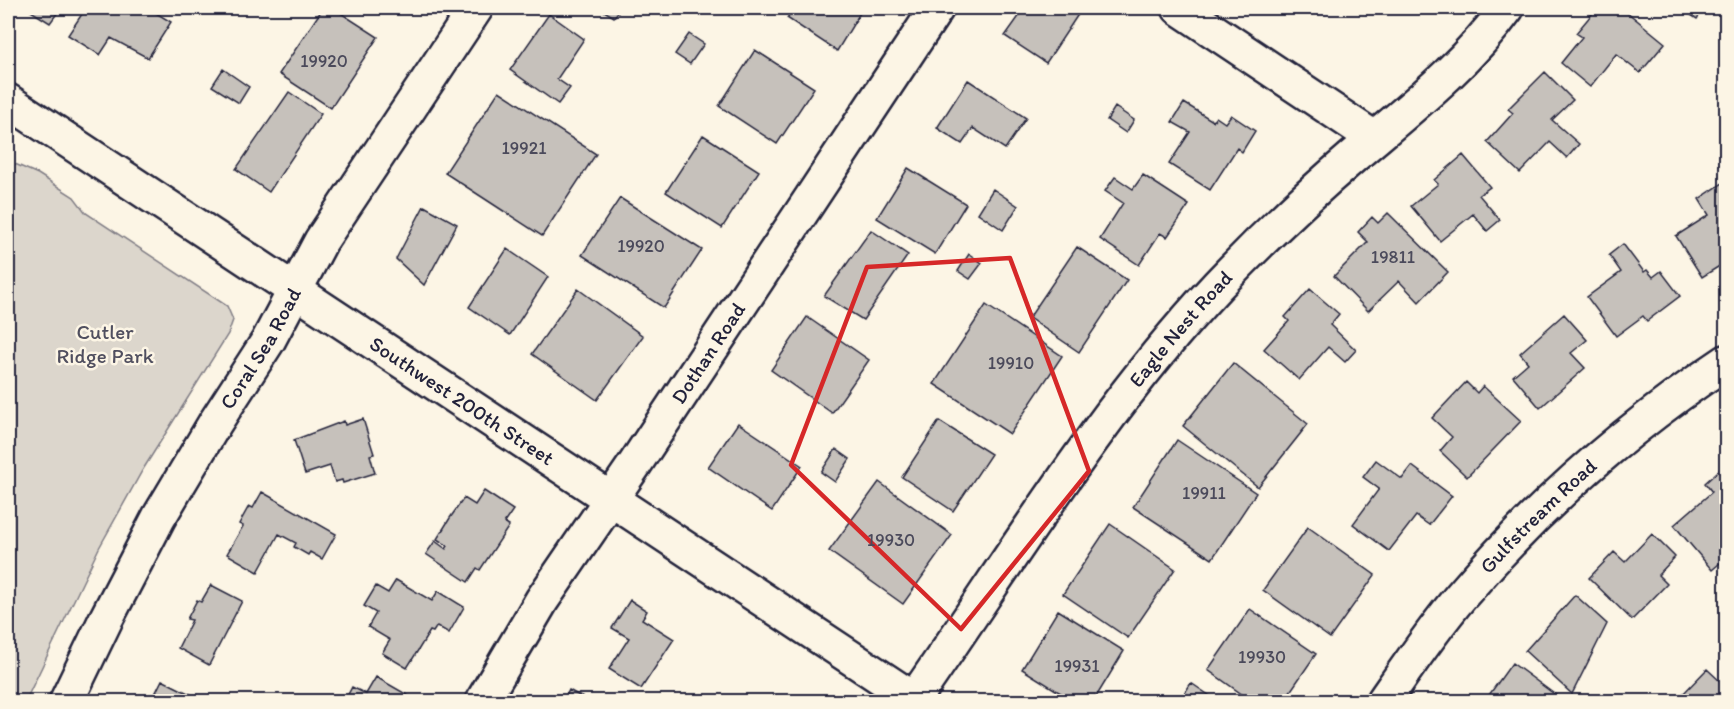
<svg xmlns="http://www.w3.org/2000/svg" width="1734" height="709" viewBox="0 0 1734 709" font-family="Itim,sans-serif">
  <rect width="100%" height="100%" fill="#fcf5e5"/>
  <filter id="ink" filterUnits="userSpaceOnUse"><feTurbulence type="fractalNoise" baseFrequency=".0167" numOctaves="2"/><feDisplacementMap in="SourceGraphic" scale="12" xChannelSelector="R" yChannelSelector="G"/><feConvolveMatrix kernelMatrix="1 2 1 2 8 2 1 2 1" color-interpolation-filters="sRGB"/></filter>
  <g filter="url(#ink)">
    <path fill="#dcd6cc" stroke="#7f7c84" stroke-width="1.5" d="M8 161 38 174 74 197 86 213 227 306 233 320 228 334 142 471 99 548 25 702 8 701Z"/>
    <path fill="#c6c1bb" stroke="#22223b" stroke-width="1.5" d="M26 8H61L50 23Z
      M86 8H148L171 22 148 58 111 38 100 55 68 35Z
      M323 8H333L378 37 331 108 279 74Z
      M599 8H621L614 17Z
      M794 8H863L837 51 787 18Z
      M1025 8H1077L1081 10 1046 63 1005 36Z
      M1597 8H1622L1665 43 1640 73 1616 54 1590 87 1561 63 1582 37 1576 33Z
      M1680 8H1704L1697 19Z
      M549 14 584 39 557 79 570 88 558 104 510 70Z
      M689 34 704 44 690 64 675 54Z
      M755 50 814 88 777 144 719 106Z
      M223 69 249 87 239 103 212 86Z
      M1545 72 1573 100 1552 120 1579 144 1567 158 1550 142 1520 173 1487 142 1513 113 1508 109Z
      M968 80 1026 118 1005 149 973 128 962 144 937 128Z
      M499 91 596 154 542 236 445 173Z
      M289 92 321 114 269 192 236 169Z
      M1184 103 1213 121 1216 117 1225 123 1231 115 1255 131 1242 152 1237 148 1210 190 1169 164 1190 132 1172 122Z
      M1115 107 1134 120 1126 133 1107 120Z
      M703 135 759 171 722 228 666 192Z
      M1463 155 1490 187 1479 195 1500 220 1487 231 1473 214 1440 241 1411 206 1438 184 1434 180Z
      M908 168 966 204 935 254 877 218Z
      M1143 175 1189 205 1167 237 1160 233 1139 265 1100 239 1123 203 1105 191 1115 177 1133 189Z
      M1726 181V262L1702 277 1676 236 1709 215 1699 199Z
      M993 189 1018 206 1003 230 978 213Z
      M620 198 702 250 664 308 582 255Z
      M424 206 457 224 424 285 396 259Z
      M1388 213 1448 272 1419 302 1399 281 1368 311 1334 276 1368 242 1358 232 1372 217 1378 223Z
      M871 230 908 255 863 320 824 296Z
      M1623 244 1644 272 1647 270 1653 277 1661 271 1680 296 1647 321 1643 316 1616 336 1587 297 1621 272 1609 255Z
      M1077 247 1127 280 1079 352 1029 318Z
      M507 249 548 277 510 335 469 307Z
      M969 254 982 263 970 279 958 271Z
      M578 289 643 336 597 400 532 354Z
      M1310 289 1339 314 1330 325 1356 350 1345 362 1328 347 1299 380 1264 349 1289 321 1285 317Z
      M986 305 1062 356 1010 434 934 384Z
      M1564 314 1587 340 1571 353 1585 368 1540 408 1513 376 1528 363 1520 353Z
      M807 317 869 360 832 413 771 370Z
      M1233 363 1308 424 1258 487 1183 426Z
      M1466 382 1477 393 1483 386 1521 421 1467 477 1440 451 1452 437 1432 418Z
      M363 419 374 454 370 455 375 473 343 483 342 480 335 482 330 466 305 474 294 440 344 421 345 425Z
      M939 421 991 454 953 511 902 477Z
      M738 423 802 466 772 511 708 467Z
      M1177 440 1256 493 1212 559 1133 507Z
      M836 449 850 459 835 482 821 472Z
      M1376 460 1402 479 1412 466 1452 496 1429 525 1416 516 1389 551 1353 524 1379 489 1363 477Z
      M1726 464V558L1712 570 1674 525 1712 492 1705 483Z
      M879 482 952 535 903 604 829 551Z
      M484 491 513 510 504 523 509 526 480 570 477 568 468 582 426 554 435 541 446 549 448 546 437 539 450 518 464 498 475 505Z
      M262 492 336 534 322 559 310 552 308 555 294 547 296 543 279 534 258 572 227 554 243 526 239 524 249 506 253 508Z
      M1110 524 1175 569 1128 638 1063 594Z
      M1308 527 1375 575 1330 638 1263 590Z
      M1652 534 1675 557 1658 575 1667 584 1632 620 1589 578 1614 552 1625 562Z
      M396 580 432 601 438 591 464 607 449 633 437 626 433 632 430 631 407 668 382 653 390 640 368 627 376 613 364 606 376 586 388 593Z
      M211 585 242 601 209 665 178 648 192 620 187 619 197 600 201 602Z
      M1575 595 1607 624 1572 694 1525 651Z
      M630 600 647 611 642 619 674 639 641 689 609 669 629 638 612 628Z
      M1250 609 1316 654 1283 702H1253L1208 670Z
      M1058 610 1124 651 1093 702H1075L1022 669Z
      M1512 663 1565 702H1484Z
      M1707 669 1721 682 1726 676V702H1680L1678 699Z
      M376 677 411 697 408 702H344L352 687 366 694Z
      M162 680 206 702H147L149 696 153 698Z
      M1191 683 1219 702H1179Z
      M569 690 590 702H563Z"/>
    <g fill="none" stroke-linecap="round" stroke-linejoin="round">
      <g stroke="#22223b" stroke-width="38">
        <g id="minor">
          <path d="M1179 8 1374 138"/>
          <path id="s1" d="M8 101 918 702"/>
          <path id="s2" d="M66 702 106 619 159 517 215 423 268 341 321 241 476 8"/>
          <path id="s3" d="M482 702 542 600 635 464 937 8"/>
          <path id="s4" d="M912 702C1011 560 1100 411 1218 285 1262 239 1307 196 1355 155 1409 109 1465 66 1507 8"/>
        </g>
      </g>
      <g stroke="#22223b" stroke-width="38">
        <g id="tertiary">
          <path id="s5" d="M1383 702C1408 666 1433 629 1461 596 1538 506 1628 427 1726 362"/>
        </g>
      </g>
      <use href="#minor" stroke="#fcf5e5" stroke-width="33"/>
      <use href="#tertiary" stroke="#fcf5e5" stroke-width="33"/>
    </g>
  </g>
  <path fill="none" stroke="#d62828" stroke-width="4.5" stroke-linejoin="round" d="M1010 258 1089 471 961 629 791 465 867 267Z"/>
  <g text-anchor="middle" stroke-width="5" stroke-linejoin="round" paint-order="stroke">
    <g font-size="18" fill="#4b4a5b">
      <text x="324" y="67">19920</text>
      <text x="524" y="154">19921</text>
      <text x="641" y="252">19920</text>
      <text x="1393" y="263">19811</text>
      <text x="1011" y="369">19910</text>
      <text x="1204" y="499">19911</text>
      <text x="891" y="546">19930</text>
      <text x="1262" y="663">19930</text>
      <text x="1077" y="672">19931</text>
    </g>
    <g font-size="21" fill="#22223b" stroke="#fcf5e5">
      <text dy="7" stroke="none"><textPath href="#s4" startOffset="460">Eagle Nest Road</textPath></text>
      <text dy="7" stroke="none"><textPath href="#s2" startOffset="404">Coral Sea Road</textPath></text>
      <text dy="7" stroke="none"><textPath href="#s3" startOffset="416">Dothan Road</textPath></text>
      <text dy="7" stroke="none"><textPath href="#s1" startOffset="544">Southwest 200th Street</textPath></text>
      <text dy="7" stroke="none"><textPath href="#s5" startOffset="243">Gulfstream Road</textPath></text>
    </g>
    <g font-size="21" fill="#504f5f" stroke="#fcf5e5">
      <text x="105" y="339">Cutler<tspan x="105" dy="24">Ridge Park</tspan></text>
    </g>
  </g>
  <rect width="1734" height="709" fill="none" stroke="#fcf5e5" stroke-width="30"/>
  <rect x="15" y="15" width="1704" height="679" fill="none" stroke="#22223b" stroke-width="2" filter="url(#ink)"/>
</svg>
